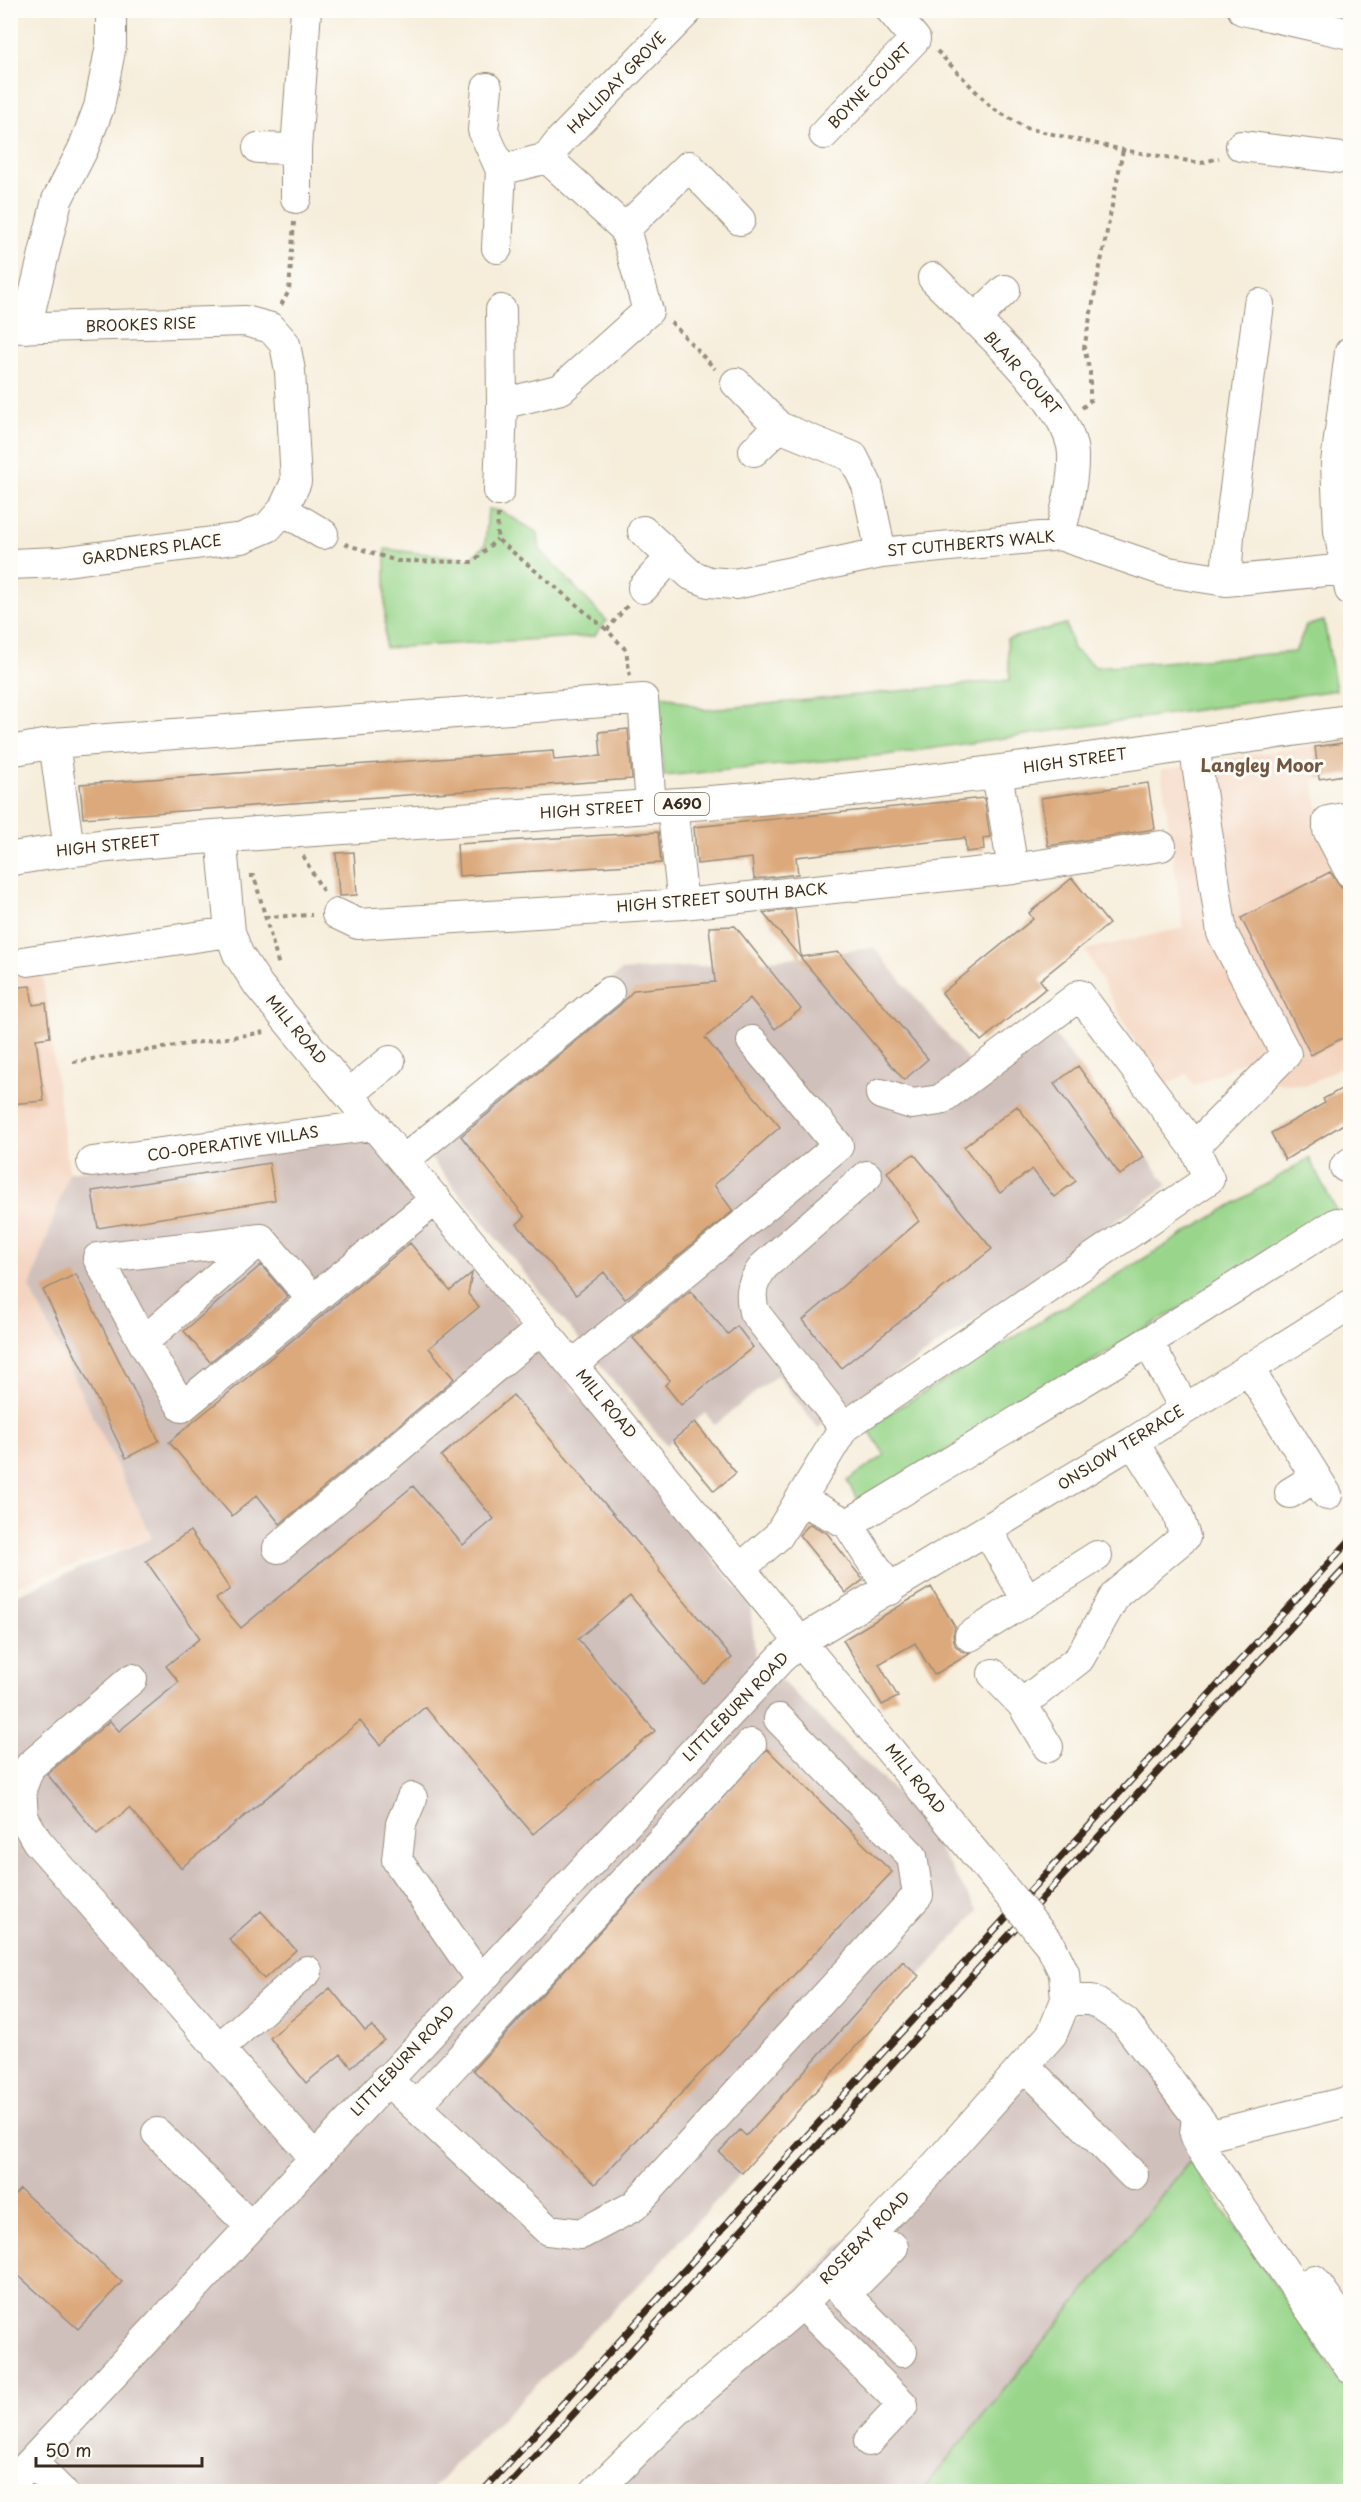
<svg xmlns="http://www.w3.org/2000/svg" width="1361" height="2502" viewBox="0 0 1361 2502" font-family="'Playpen Sans',sans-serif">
  <rect width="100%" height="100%" fill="#fdfcf7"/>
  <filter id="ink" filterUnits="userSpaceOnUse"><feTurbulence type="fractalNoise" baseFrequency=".0167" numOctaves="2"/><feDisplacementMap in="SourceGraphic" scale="12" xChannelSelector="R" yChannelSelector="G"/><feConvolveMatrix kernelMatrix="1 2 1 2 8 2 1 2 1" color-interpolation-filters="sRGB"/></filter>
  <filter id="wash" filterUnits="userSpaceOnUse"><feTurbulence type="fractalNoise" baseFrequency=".008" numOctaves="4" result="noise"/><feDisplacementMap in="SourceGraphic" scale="24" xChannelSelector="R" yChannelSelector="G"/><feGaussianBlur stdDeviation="1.35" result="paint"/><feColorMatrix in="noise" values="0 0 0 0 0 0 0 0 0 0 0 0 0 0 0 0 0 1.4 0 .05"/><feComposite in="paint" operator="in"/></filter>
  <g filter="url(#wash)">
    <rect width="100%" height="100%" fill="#f6edda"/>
    <path fill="#f4d4bf" d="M1350 739V774L1313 780 1324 842 1350 898V1062L1306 1086 1267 1081 1253 1056 1194 1086 1187 1074 1160 1088 1085 950 1183 928 1161 770Z
      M10 892 24 973 42 972 69 1172 30 1288 152 1538 11 1587Z"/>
    <path fill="#d0c0bb" d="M874 948 990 1087 1055 1035 1168 1185 818 1428 777 1375 715 1425 705 1413 666 1445 416 1141 621 971 735 964Z
      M367 1136 750 1604 755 1655 914 1810 978 1911 651 2273 452 2467 431 2491 11 2492V1597L152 1538 30 1288 69 1172Z
      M1092 2000 1211 2135 921 2491 595 2492 1052 2034Z"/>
    <path fill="#99d68b" stroke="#6a8054" stroke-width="1.5" d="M488 509 501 511 538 533 540 550 607 621 594 636 385 648V549L470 559 485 545Z
      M1324 621 1336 690 886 755 664 776 656 693 706 710 1010 680 1007 639 1066 624 1073 649 1096 667 1295 652 1306 626Z
      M1309 1158 1337 1212 860 1503 847 1481 885 1455 867 1427Z
      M1190 2161 1350 2395V2491L921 2492Z"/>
    <g id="blocks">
      <path fill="#dca97b" d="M628 729 632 779 83 818 80 784 553 751 554 760 601 756 599 732Z
        M1350 742V774L1319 779 1315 747Z
        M1148 783 1155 829 1048 846 1041 798Z
        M984 798 990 837 983 838 984 850 966 852 965 838 796 857 798 874 754 879 752 858 697 864 694 827Z
        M658 832 661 863 459 876 457 844Z
        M354 852 357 895 339 896 336 853Z
        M1330 872 1350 898V1034L1311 1055 1241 918Z
        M1072 878 1109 924 1040 980 1046 988 981 1041 942 993 1033 919 1029 913Z
        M795 909 801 957 839 952 928 1059 904 1080 763 913Z
        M735 926 801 1009 775 1029 750 998 705 1038 780 1127 714 1185 733 1211 625 1299 604 1272 576 1295 517 1224 525 1217 461 1136 620 1005 634 990 715 982 709 927Z
        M30 986 33 1005 46 1003 50 1037 36 1039 44 1101 10 1104V988Z
        M1078 1066 1144 1157 1120 1175 1054 1084Z
        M1350 1084V1120L1285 1160 1271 1133 1325 1103 1323 1099Z
        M1017 1106 1076 1181 1054 1197 1032 1169 1000 1193 964 1147Z
        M914 1154 992 1249 841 1368 803 1320 919 1221 887 1172Z
        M269 1163 275 1200 98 1228 92 1191Z
        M410 1243 450 1291 472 1273 468 1294 479 1307 429 1348 454 1379 280 1524 257 1495 232 1516 169 1442Z
        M261 1265 288 1297 210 1362 184 1331Z
        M76 1274 159 1441 126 1458 43 1290Z
        M690 1291 728 1334 737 1326 753 1347 681 1405 665 1385 670 1380 633 1338Z
        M513 1395 660 1569 659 1571 732 1658 703 1683 630 1595 578 1639 655 1731 533 1834 425 1707 380 1745 360 1721 181 1868 129 1808 97 1834 47 1774 110 1721 119 1731 179 1682 166 1666 200 1638 146 1561 190 1531 230 1589 216 1599 241 1628 413 1486 463 1545 494 1519 441 1456Z
        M695 1422 736 1473 714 1491 673 1440Z
        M810 1524 827 1533 863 1580 846 1593 799 1535Z
        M931 1587 955 1627 953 1636 955 1645 961 1651 971 1653 934 1675 915 1643 879 1664 898 1697 882 1705 843 1640Z
        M767 1749 892 1872 595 2184 473 2070Z
        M261 1911 296 1950 264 1979 229 1939Z
        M903 1961 919 1976 742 2173 719 2152 740 2130 746 2136Z
        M330 1988 365 2031 372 2026 384 2040 351 2067 341 2054 306 2083 270 2038Z
        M20 2189 122 2282 78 2329 10 2268V2200Z"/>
    </g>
  </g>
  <g filter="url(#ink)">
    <use href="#blocks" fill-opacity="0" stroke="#988c7c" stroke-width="1.5"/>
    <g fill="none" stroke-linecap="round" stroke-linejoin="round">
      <g stroke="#988c7c" stroke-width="32">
        <path id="minor" d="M1243 10 1350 34
          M487 88 483 130 501 170
          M824 134 915 39 891 10
          M1241 146 1350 159
          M258 148 296 149
          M296 198V149L306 10
          M625 229 689 166 740 220
          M497 248 501 170 547 158
          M933 278C970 316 1071 403 1073 454 1074 481 1066 509 1060 535
          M501 310 502 404
          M974 320 1005 290
          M10 328 245 321 271 328 285 344 290 371 296 482 283 510 268 527 242 538 59 562 10 564
          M26 328 57 200 83 149 99 107 111 45V10
          M1350 352 1336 463 1339 531 1350 590
          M736 383 779 427 853 457 867 485 881 553
          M754 451 779 427
          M499 491 502 404 561 389 648 311 625 229 547 158 561 140 688 10
          M283 510 323 534
          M643 531 691 575 709 582 735 584 881 553 1060 535 1168 572 1226 581 1346 569
          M1226 581 1229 535 1259 304
          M643 588 671 557
          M54 743 69 849
          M1194 744 1222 933 1286 1054 1194 1147
          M10 751 54 743 643 699 651 806
          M672 805 683 904
          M1350 817 1328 821V830L1350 872
          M221 836 230 932 238 954 259 986 992 1874
          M1013 869 1161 846
          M337 914 358 924 683 904 1013 869 997 773
          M28 961 230 932
          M349 1094 390 1061
          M404 1160 609 992
          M92 1162 375 1125
          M1345 1167 1350 1163
          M313 1300 261 1239 143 1342 182 1407 436 1199
          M143 1342 98 1258 261 1239
          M1148 1342 1185 1409
          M573 1365 838 1146 752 1041
          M1248 1368 1327 1495
          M844 1427 754 1312C749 1292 752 1282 764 1266L867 1176
          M1290 1493 1316 1477
          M801 1500 848 1524 890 1590
          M848 1524 1148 1342 1337 1223
          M987 1530 1027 1600
          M278 1548 542 1328
          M741 1568 778 1536 844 1427 1209 1179 1194 1147 1080 995 940 1100 912 1104 881 1094
          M970 1636 1097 1556
          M993 1674 1022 1704 1048 1747
          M132 1679 30 1766 21 1789 23 1817 37 1841 315 2158
          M1022 1704 1079 1659 1116 1594 1185 1537 1177 1512 1133 1442
          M412 1798 401 1824 397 1860 480 1979
          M1066 2000H1092L1125 2022 1211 2135 1350 2101
          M218 2049 307 1971
          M1025 2066 1133 2175
          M386 2079 548 2230 581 2234 634 2206 918 1895 912 1856 779 1719
          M416 2106 751 1744
          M1197 2117 1195 2134 1200 2147 1350 2368
          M157 2133 251 2227
          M828 2277 902 2352
          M1314 2280 1337 2312 1350 2321
          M845 2295 893 2247
          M802 2304 903 2405 869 2441
          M32 2462 62 2492
          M10 2485 781 1658 801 1641 1133 1442 1350 1305
          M595 2492 676 2412 802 2304 935 2166 1052 2034 1066 2000 1064 1973 1051 1946"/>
      </g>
      <g stroke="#988c7c" stroke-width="35">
        <path id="major" d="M10 859C109 842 208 837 307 830 429 822 550 813 672 805 899 791 1125 754 1350 721"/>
      </g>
      <path stroke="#988c7c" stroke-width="4" stroke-dasharray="4.5 4.5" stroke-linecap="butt" d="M937 51 992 108 1026 128 1123 150 1201 163 1219 158
        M281 305 289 291 294 222
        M671 322 715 369
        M1082 408 1090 401V372L1084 348 1123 150
        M498 514 497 539 607 630
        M345 544 397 561 473 562 497 539
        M627 606 607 630 626 650 630 676
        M303 856 324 893
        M250 876H254L279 966
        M265 917 312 915
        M73 1062 265 1032"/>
      <use href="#minor" stroke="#fff" stroke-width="30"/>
      <use href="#major" stroke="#fff" stroke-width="33"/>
      <g stroke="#3b2a1e" stroke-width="7">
        <path id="rail" d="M482 2492 1350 1540
          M502 2492C786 2183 1065 1870 1350 1563"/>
      </g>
      <use href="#rail" stroke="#fdfcf7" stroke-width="4.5" stroke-dasharray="14" stroke-linecap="butt"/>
      <g stroke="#988c7c" stroke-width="32" stroke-linecap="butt">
        <path id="minor-bridge" d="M992 1874 1051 1946"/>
      </g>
      <use href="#minor-bridge" stroke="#fff" stroke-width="30"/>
    </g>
  </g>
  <g text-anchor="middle" stroke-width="6" stroke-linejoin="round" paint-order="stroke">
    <rect fill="#fdfcf7" stroke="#75695f" stroke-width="1.5" x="655" y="793" width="54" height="22" rx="4.5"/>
    <g font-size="14" font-weight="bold" fill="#3b2a1e">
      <text x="682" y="809">A690</text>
    </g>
    <g font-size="15" fill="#3b2a1e" stroke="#fdfcf7">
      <text transform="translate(617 83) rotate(-46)" y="5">HALLIDAY GROVE</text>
      <text transform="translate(870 86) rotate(-46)" y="5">BOYNE COURT</text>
      <text transform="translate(141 325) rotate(-2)" y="5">BROOKES RISE</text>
      <text transform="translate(1022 373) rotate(48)" y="5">BLAIR COURT</text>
      <text transform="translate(971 544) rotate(-5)" y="5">ST CUTHBERTS WALK</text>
      <text transform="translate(152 550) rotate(-8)" y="5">GARDNERS PLACE</text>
      <text transform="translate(1075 761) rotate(-8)" y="5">HIGH STREET</text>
      <text transform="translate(592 810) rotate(-4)" y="5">HIGH STREET</text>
      <text transform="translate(108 846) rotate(-6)" y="5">HIGH STREET</text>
      <text transform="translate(722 898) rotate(-5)" y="5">HIGH STREET SOUTH BACK</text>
      <text transform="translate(296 1030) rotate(50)" y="5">MILL ROAD</text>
      <text transform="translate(233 1144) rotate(-8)" y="5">CO-OPERATIVE VILLAS</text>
      <text transform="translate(606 1404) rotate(50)" y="5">MILL ROAD</text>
      <text transform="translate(1121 1448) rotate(-32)" y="5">ONSLOW TERRACE</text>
      <text transform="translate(736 1707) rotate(-46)" y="5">LITTLEBURN ROAD</text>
      <text transform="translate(915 1779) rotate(51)" y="5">MILL ROAD</text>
      <text transform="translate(403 2061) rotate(-47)" y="5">LITTLEBURN ROAD</text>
      <text transform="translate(865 2238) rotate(-46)" y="5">ROSEBAY ROAD</text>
    </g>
    <g font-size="18" font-weight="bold" fill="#73563f" stroke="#fdfcf7">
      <text x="1262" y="772">Langley Moor</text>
    </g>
  </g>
  <rect width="1361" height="2502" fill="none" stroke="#fdfcf7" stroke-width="36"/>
  <path d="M36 2457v9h166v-9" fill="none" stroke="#3b2a1e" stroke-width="3"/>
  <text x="45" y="2457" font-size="18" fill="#3b2a1e" stroke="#fdfcf7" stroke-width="4.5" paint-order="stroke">50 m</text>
</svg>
